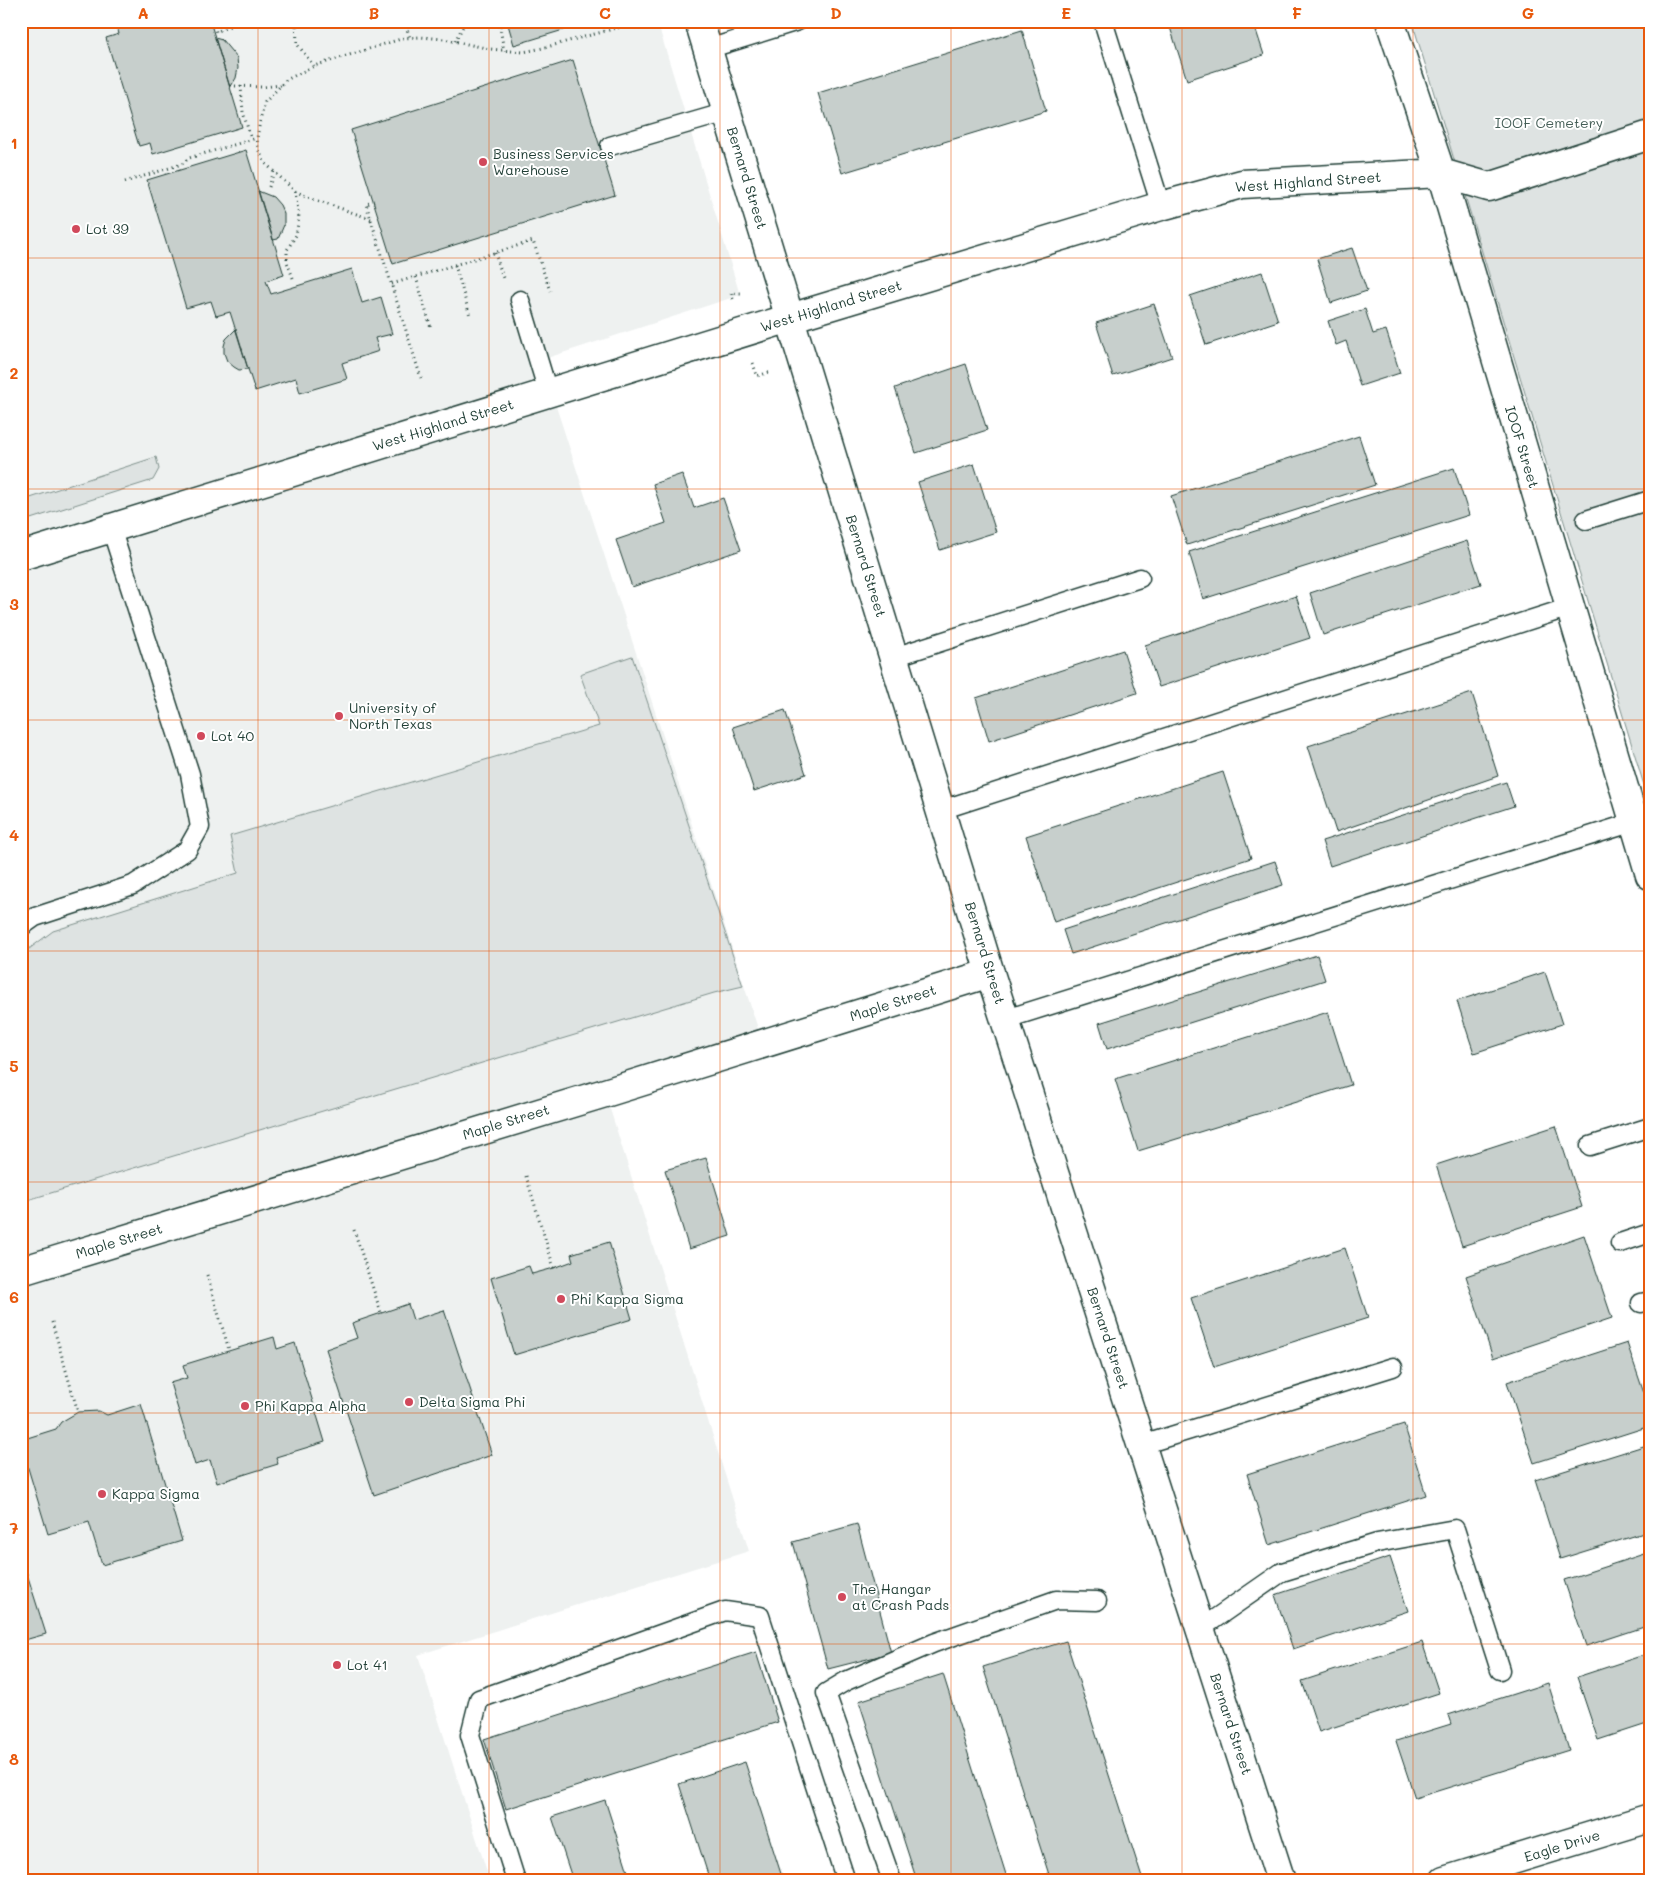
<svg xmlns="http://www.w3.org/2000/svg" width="1671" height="1902" viewBox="0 0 1671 1902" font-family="Mali,sans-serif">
  <rect width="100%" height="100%" fill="#fff"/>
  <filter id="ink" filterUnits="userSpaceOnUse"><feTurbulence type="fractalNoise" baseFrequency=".02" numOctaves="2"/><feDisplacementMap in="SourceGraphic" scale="10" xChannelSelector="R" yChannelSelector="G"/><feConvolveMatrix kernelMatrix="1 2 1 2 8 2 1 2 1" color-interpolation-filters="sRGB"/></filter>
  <g filter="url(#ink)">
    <path fill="#eef1f0" d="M21 21H657L740 295 541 360 763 1044 605 1093 749 1551 418 1655 490 1881H21Z"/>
    <path fill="#dee3e2" stroke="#7e908b" d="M1412 21H1650V805Z
      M156 457 159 469 153 480 21 522V501Z
      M632 656 743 986 714 993 21 1202V955L53 931 238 873 230 836 599 726 580 674Z"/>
    <path fill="#c7cfcc" stroke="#1f3d34" d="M122 21H210L242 127 153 154 150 143 139 146 106 38 119 34 116 23Z
      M507 21H593L514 45Z
      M1168 21H1253L1264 55 1187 80Z
      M1022 30 1046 111 842 173 818 93Z
      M215 38 222 40 237 58 238 68 236 78 230 88Z
      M573 60 615 195 393 264 351 130Z
      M246 150 284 275 266 281 271 294 352 269 362 303 381 297 392 334 375 338 379 351 342 363 347 379 300 393 296 378 255 391 230 312 216 316 211 301 186 308 147 180Z
      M258 191 273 197 280 205 284 214V225L278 239 273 240Z
      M1352 248 1367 291 1331 303 1317 259Z
      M1262 272 1278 321 1206 345 1190 296Z
      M1154 304 1172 357 1113 376 1096 323Z
      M1365 309 1373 334 1386 330 1400 373 1360 386 1346 341 1336 345 1328 321Z
      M236 329 248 369 239 370 234 367 227 361 224 353V346L226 339Z
      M966 364 987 430 916 453 895 388Z
      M1359 436 1375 485 1187 545 1171 496Z
      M974 464 996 532 940 550 918 482Z
      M1454 468 1469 515 1203 599 1189 552Z
      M682 474 694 508 723 498 741 550 632 587 616 540 666 523 653 484Z
      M1467 541 1481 584 1323 635 1310 593Z
      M1296 596 1310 638 1159 687 1145 645Z
      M1123 650 1137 693 989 741 976 698Z
      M1472 693 1498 776 1336 832 1308 746Z
      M785 710 806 774 754 791 733 727Z
      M1223 772 1251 858 1054 922 1026 836Z
      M1506 782 1514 806 1330 866 1322 841Z
      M1275 861 1283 885 1071 954 1063 930Z
      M1317 955 1325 980 1107 1049 1099 1023Z
      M1545 972 1562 1024 1474 1053 1457 1001Z
      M1328 1012 1351 1085 1138 1151 1115 1079Z
      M1556 1126 1582 1207 1462 1246 1436 1165Z
      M706 1158 730 1236 689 1249 665 1170Z
      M1584 1235 1612 1318 1493 1358 1466 1276Z
      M609 1242 632 1319 514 1355 491 1278 529 1266 532 1274 554 1268 573 1261 571 1254Z
      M1345 1248 1368 1318 1214 1367 1191 1298Z
      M408 1304 413 1320 444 1310 492 1455 374 1495 326 1349 357 1338 352 1323Z
      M274 1337 277 1349 295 1343 325 1442 276 1457 278 1464 217 1483 210 1460 195 1465 170 1383 187 1378 183 1365Z
      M1627 1343 1650 1411V1426L1534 1463 1507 1382Z
      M141 1404 182 1541 102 1565 89 1522 48 1534 21 1445V1440L56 1429 61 1422 78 1412 99 1411 107 1415Z
      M1404 1424 1426 1495 1269 1545 1247 1474Z
      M1650 1444V1531L1560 1559 1535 1480Z
      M857 1524 891 1653 828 1669 793 1542Z
      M1650 1552V1625L1586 1646 1564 1580Z
      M21 1555 46 1634 21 1641Z
      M1390 1557 1408 1611 1293 1649 1275 1595Z
      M1066 1641 1143 1881H1051L983 1667Z
      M1422 1642 1439 1693 1319 1732 1302 1681Z
      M756 1652 778 1722 506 1809 484 1739Z
      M1650 1653V1723L1598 1740 1577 1677Z
      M943 1674 1008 1881H917L859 1701Z
      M1548 1683 1569 1750 1415 1798 1396 1741 1451 1724 1448 1715Z
      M745 1762 783 1880 780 1881H710L679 1784Z
      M605 1800 631 1881H573L552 1817Z"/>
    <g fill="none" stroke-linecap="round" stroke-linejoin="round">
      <g stroke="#1f3d34" stroke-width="21">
        <path id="service" d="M1103 21 1161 206
          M708 49 798 21
          M610 146 727 112
          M520 300 548 392
          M1586 520 1650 500
          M894 657 1140 578
          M941 810 1570 607
          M21 927 35 917 133 885 187 850 200 827 190 774 111 528
          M1006 1019 1634 822
          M1590 1146 1650 1127
          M1620 1243 1650 1233
          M1641 1303 1650 1301
          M1142 1445 1393 1367
          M1200 1629 1282 1572 1377 1543 1455 1529 1500 1670
          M516 1881 470 1735 479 1699 725 1611 760 1616 846 1881
          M892 1881 826 1693 846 1681 934 1643 1056 1600 1097 1601"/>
      </g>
      <g stroke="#1f3d34" stroke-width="31">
        <path id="minor" d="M1390 21 1441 173 1650 875
          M21 556 790 318 1161 206 1242 184 1441 173 1489 187 1650 135
          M21 1271 605 1093 990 973"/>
      </g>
      <g stroke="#1f3d34" stroke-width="31">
        <path id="tertiary" d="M699 21 990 973 1281 1881
          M1444 1881 1650 1818"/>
      </g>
      <path stroke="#1f3d34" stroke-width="3" stroke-dasharray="1 4" stroke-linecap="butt" d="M213 21 216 32 241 21
        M296 21 297 44 314 66
        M409 21 407 29 410 38
        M499 21 504 51
        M455 41 466 21
        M235 86 263 87 281 85
        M241 86 243 112 251 139
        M125 182 182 164 189 158 257 138
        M269 187 274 171
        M374 202 366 204 421 378
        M371 219 308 197 295 191 265 163 258 149 257 138 260 121 265 102 286 80 314 66 404 38 420 37 444 39 490 49 523 52 543 48 628 25 633 21
        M495 253 503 278
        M455 265 470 316
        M416 277 431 328
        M293 278 287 262V250L296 235 299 217 295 191
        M392 284 533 241 550 291
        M733 299 731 293H742
        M753 363 757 376 770 372
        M526 1176 554 1268
        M354 1230 381 1313
        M207 1275 229 1350
        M52 1322 78 1412"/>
      <use href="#service" stroke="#fff" stroke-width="18"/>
      <use href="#minor" stroke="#fff" stroke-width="28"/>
      <use href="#tertiary" stroke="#fff" stroke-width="28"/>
    </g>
  </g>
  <path fill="none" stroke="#e8590c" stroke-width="1" stroke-opacity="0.55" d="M258 21V1881M489 21V1881M720 21V1881M951 21V1881M1182 21V1881M1413 21V1881M21 258H1650M21 489H1650M21 720H1650M21 951H1650M21 1182H1650M21 1413H1650M21 1644H1650"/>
  <g fill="#d1495b" stroke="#fff" stroke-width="2">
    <circle cx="483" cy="162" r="5"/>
    <circle cx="76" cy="229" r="5"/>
    <circle cx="339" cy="716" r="5"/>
    <circle cx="201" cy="736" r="5"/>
    <circle cx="561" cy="1299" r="5"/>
    <circle cx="409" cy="1402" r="5"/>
    <circle cx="245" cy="1406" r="5"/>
    <circle cx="102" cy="1494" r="5"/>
    <circle cx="842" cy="1597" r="5"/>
    <circle cx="337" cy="1665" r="5"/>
  </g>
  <g text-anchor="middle" stroke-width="4" stroke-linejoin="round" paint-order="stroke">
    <g font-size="14" fill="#455e57" stroke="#fff">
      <text x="1549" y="128">IOOF Cemetery</text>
    </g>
    <g font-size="14" fill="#1f3d34" stroke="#fff" text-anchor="start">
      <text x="493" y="159">Business Services<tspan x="493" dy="16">Warehouse</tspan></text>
      <text x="86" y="234">Lot 39</text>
      <text x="349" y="713">University of<tspan x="349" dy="16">North Texas</tspan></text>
      <text x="211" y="741">Lot 40</text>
      <text x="571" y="1304">Phi Kappa Sigma</text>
      <text x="419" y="1407">Delta Sigma Phi</text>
      <text x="255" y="1411">Phi Kappa Alpha</text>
      <text x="112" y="1499">Kappa Sigma</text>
      <text x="852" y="1594">The Hangar<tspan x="852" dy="16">at Crash Pads</tspan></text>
      <text x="347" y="1670">Lot 41</text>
    </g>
    <g font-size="14" fill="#1f3d34" stroke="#fff">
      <text transform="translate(747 178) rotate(73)" y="5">Bernard Street</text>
      <text transform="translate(1308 182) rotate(-4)" y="5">West Highland Street</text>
      <text transform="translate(831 306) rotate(-17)" y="5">West Highland Street</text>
      <text transform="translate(443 425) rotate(-17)" y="5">West Highland Street</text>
      <text transform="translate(1522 447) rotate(73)" y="5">IOOF Street</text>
      <text transform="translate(866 566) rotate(73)" y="5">Bernard Street</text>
      <text transform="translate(985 953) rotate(73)" y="5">Bernard Street</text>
      <text transform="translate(893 1003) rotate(-18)" y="5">Maple Street</text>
      <text transform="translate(506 1122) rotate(-17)" y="5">Maple Street</text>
      <text transform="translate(119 1241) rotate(-17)" y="5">Maple Street</text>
      <text transform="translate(1108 1338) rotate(72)" y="5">Bernard Street</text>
      <text transform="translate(1231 1724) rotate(72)" y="5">Bernard Street</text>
      <text transform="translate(1562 1846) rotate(-17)" y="5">Eagle Drive</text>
    </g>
  </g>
  <rect width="1671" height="1902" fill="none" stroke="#fff" stroke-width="55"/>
  <rect x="28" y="28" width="1616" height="1846" fill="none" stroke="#e8590c" stroke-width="2"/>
  <g font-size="16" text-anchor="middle" font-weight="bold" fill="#e8590c">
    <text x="143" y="19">A</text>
    <text x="374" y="19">B</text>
    <text x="605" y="19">C</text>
    <text x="836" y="19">D</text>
    <text x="1066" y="19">E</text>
    <text x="1297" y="19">F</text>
    <text x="1528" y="19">G</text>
    <text x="14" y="149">1</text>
    <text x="14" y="379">2</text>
    <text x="14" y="610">3</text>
    <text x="14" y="841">4</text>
    <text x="14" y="1072">5</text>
    <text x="14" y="1303">6</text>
    <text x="14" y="1534">7</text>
    <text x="14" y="1765">8</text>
  </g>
</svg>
